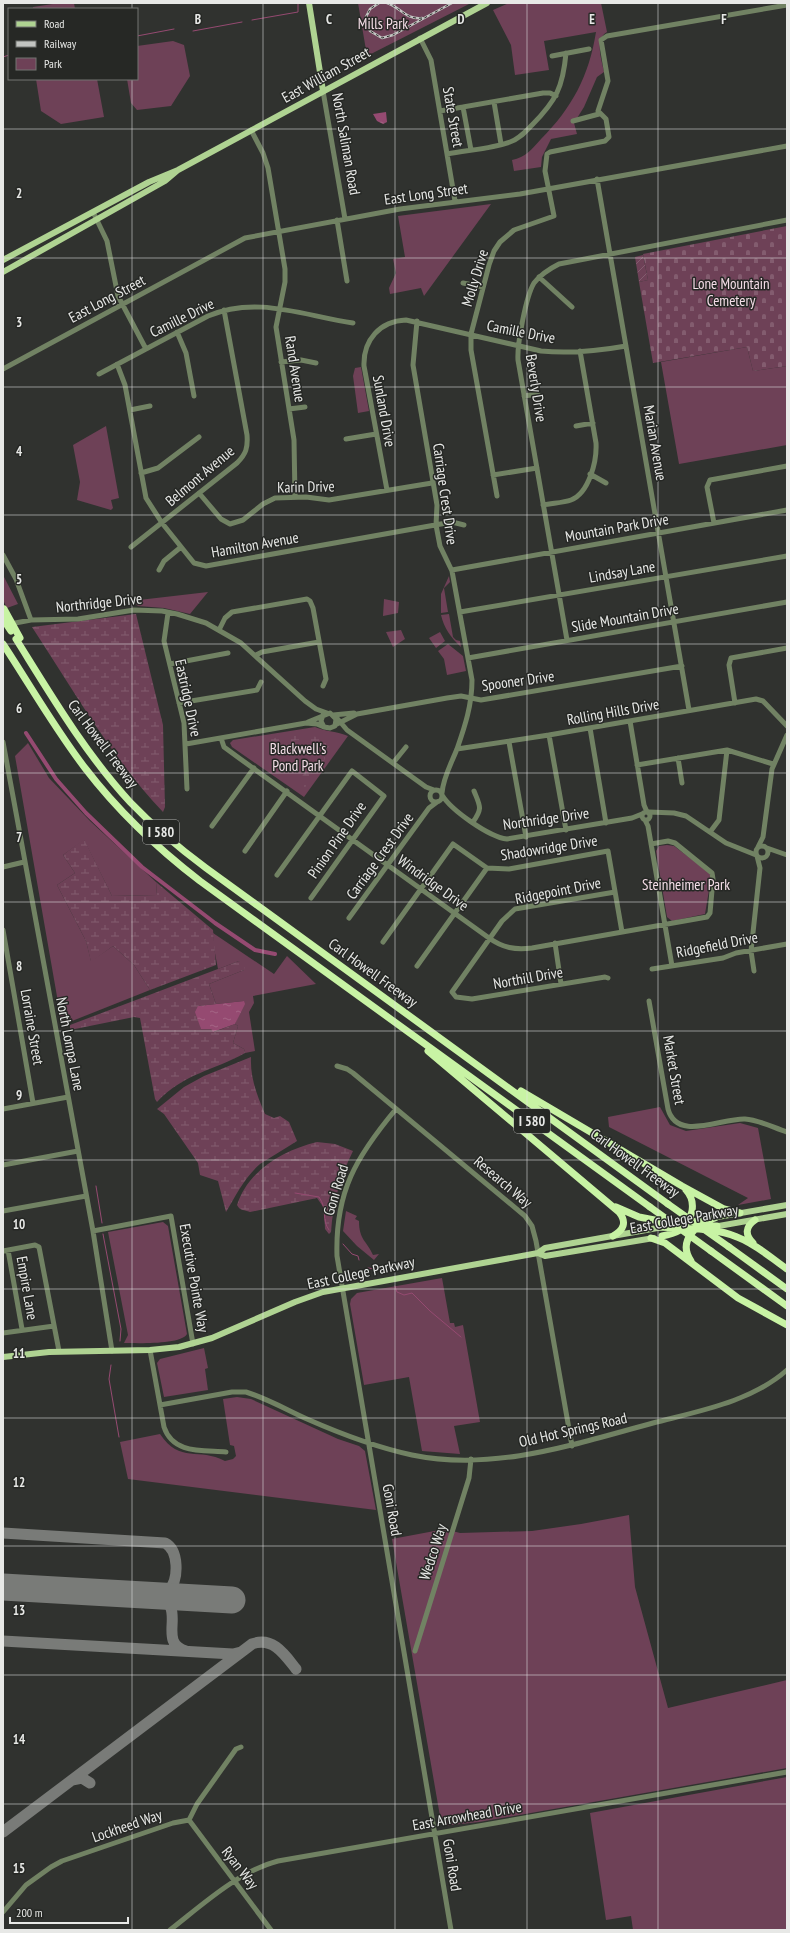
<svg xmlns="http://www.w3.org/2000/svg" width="790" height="1933" viewBox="0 0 790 1933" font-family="'PT Sans Narrow',sans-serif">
  <defs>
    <pattern id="wetland-marsh" width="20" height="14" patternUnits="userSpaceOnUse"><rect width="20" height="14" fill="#6e4157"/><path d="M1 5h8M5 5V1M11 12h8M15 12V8" fill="none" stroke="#835c6f"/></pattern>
    <pattern id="cemetery-stones" width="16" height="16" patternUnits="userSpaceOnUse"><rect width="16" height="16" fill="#6e4157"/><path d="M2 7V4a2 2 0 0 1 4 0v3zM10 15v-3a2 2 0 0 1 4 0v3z" fill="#835c6f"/></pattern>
    <pattern id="garden-furrows" width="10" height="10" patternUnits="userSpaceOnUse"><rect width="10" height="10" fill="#6e4157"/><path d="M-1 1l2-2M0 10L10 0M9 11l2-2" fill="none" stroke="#835c6f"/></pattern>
    <pattern id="water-ripples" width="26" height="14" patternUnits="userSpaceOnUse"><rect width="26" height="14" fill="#954a71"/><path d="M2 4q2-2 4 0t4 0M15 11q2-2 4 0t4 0" fill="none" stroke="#a46485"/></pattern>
  </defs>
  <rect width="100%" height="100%" fill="#30322f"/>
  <path fill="#6e4157" d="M59 3H74L75 9H33V7Z
    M358 3H471L367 56Z
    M509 3H601L607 32C594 39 602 61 604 72L597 77 584 107 574 123 577 134 551 139 542 157 541 167 514 171 512 160C526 157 531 150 541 139 572 108 589 76 596 32L544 41 549 70 515 75 511 45 493 10Z
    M173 41 184 45 190 76 171 106 137 110 131 103 127 79H137V46Z
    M36 79H97L104 117 61 124 41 111Z
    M491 204 424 296 421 288 390 294 389 288 396 273 393 259 405 257 398 216Z
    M747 347 753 371 787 366V445L679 464 661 362Z
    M361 367 369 411 358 413 353 376 355 368Z
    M106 426 119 498 111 500 113 508 111 510 77 500 80 482 73 445Z
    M3 575 18 604 7 608 3 600Z
    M449 576 450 582 444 588 448 612 441 613V594Z
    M208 592 190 614 164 608 138 606 136 604V601L139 600Z
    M384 599 399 602 398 613 383 616Z
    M449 614 453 637 456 640 460 641 461 647C451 638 444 628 441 615Z
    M401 630 405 639 393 647 386 632Z
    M440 632 445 641 436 648 429 638Z
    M448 644 463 656 466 671 447 675 444 659 438 651Z
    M315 727C326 732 337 731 348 736L304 797 232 747 230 743 233 740Z
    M28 743 49 778 90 821 156 882 157 895 112 896 84 840 63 855 75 873 57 885 86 941 91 961 113 946 134 965 150 990 62 1025 15 756Z
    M667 845 674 846 710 873 711 878 705 914 672 921 667 917 656 851 659 846Z
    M213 933 274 974 287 956 316 984 253 996 254 1003 249 1012 255 1051 245 1053 244 1049 233 1043 238 1026 235 1024 244 1001 216 1004 209 984 244 970 239 961 218 969 214 948Z
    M660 1107 670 1125 686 1131 740 1123 758 1128 771 1199 738 1205 748 1198 609 1127 608 1117Z
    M346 1211 357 1216 355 1219 359 1221C359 1240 367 1241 373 1255L379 1254 374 1260 357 1246 343 1231Z
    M163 1222 168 1226 187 1334C181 1345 137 1343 124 1343L128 1335 108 1232Z
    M442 1278 450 1323H454L455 1327 463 1325 480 1422 454 1426 460 1454 422 1451 409 1377 364 1385 350 1304 351 1299 357 1293Z
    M204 1348 208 1368 205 1369 208 1390 164 1397 157 1363 160 1359Z
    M237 1397 251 1399 338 1439 359 1446 365 1451 376 1510 128 1479 120 1442 160 1434C180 1464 199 1447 225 1461L233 1459 236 1456 234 1446 230 1445 223 1399Z
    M629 1515 635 1587 668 1708 787 1680V1768L479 1822 443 1826 441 1822 392 1539 445 1529 460 1533 532 1531 581 1524Z
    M787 1777V1930H633L631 1916 606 1920 590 1813Z"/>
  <path fill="url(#wetland-marsh)" d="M136 614 163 725 165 807 163 812C113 760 72 688 32 627Z
    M305 735 328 739 331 744 327 749 321 745H315L312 742 297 740 273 746 270 744 269 740 281 736Z
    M318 754 325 756C325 767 311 776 309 786L304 787 299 784 300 779Z
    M84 839 112 896 157 895 156 882 213 930 216 965 150 990 134 965 113 946 91 962 86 941 57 885 75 873 63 855Z
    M239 961 245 964 244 970 209 984 216 1004 198 1006 201 1029H211L214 1032 235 1024 238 1026 233 1043 244 1049 245 1053C213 1071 184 1073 157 1102L155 1099 140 1018 134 1017 70 1030V1025Z
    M251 1057C250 1078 257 1095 265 1114L274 1118 280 1116 289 1122 297 1141C285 1149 272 1156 260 1164 245 1177 236 1195 226 1212L218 1181 200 1175 198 1163 164 1114 157 1109 184 1087 204 1076Z
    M317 1142 335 1144 353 1151C340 1177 333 1203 331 1232L329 1234 325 1229 324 1208 317 1198 250 1212C244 1209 241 1212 237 1205 248 1170 284 1150 317 1142Z"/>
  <path fill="url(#cemetery-stones)" d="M787 226V366L753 371 747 347 653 363 639 282 648 280 643 254Z"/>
  <path fill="url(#garden-furrows)" d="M643 255 648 280 639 282 635 257Z"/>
  <path fill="url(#water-ripples)" d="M386 112 387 122 383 124 377 121 373 114Z
    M244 1001 245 1004 235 1024 213 1032 211 1029H201L195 1012 198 1006Z"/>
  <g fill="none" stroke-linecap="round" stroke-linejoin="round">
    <path stroke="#954a71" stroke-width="1" d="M252 20 298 12V3
      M193 31 242 22
      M137 36 174 29
      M3 57 9 55
      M96 1186 102 1223
      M295 1193 319 1197C328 1210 321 1219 329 1230
      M103 1234 121 1329 120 1341
      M343 1244 352 1254 358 1256 359 1260
      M368 1268 381 1270 383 1273
      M395 1286 397 1292 404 1295 412 1293 430 1311 461 1337
      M111 1365 109 1379 119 1437"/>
    <path stroke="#954a71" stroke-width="4" d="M26 733 56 779 86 813 142 867 215 923 255 950 275 954"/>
    <path stroke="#797b78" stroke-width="11" d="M3 1533 165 1543C179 1550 179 1579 169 1590L156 1596
      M156 1596C190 1606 155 1642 186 1651
      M3 1641 233 1654 241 1652
      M72 1780 82 1778 90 1783
      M3 1832 252 1644C273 1636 285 1655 296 1669"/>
    <path stroke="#797b78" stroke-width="27" d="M3 1587 232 1600"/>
    <path stroke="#718263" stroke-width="5" d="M420 38 431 60 455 201
      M552 56 589 49
      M323 91 345 219
      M494 102 501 144
      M463 107 471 150
      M440 111 543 93H550L556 96
      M573 121 599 114
      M251 130 263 153 268 168 285 269V282L276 327 294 440 295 497
      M447 154C467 150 491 149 510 142 519 139 525 132 532 125 556 101 563 87 566 53
      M597 179 689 710
      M93 212 107 241 118 296 146 349
      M337 220 347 281
      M539 277 572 307
      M463 283 483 287
      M417 321 413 365 437 505 436 525 440 546 452 571 472 680C472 705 465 726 457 749 451 764 443 778 442 793
      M177 332 186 353 194 396
      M281 362 301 360 316 363
      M117 364 125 385 146 498 162 523 194 563 206 566 452 522 464 525
      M3 369 245 238 400 209 520 194 787 146
      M99 374 208 316C257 295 304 316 353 323
      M524 396 538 394
      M289 409 305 407
      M130 410 150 406
      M576 426 593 423
      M346 439 376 434
      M141 473 158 468 199 437
      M590 474 606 483
      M493 475 537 468
      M387 490 364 366C363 340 380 321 406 320L541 351C570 354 598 351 626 346
      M199 493 221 519 230 524 243 520 263 504 275 498 306 497 329 500 432 483
      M497 496 471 350V334L489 265 494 251 500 242 514 230 554 216 545 171 547 154 550 152 605 141 609 137 606 119 598 111 608 81 601 40 607 36 787 5
      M543 505C552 503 563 503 571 500 589 493 597 461 596 443L580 351
      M714 523 707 487 710 480 787 466
      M131 547 237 463C246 454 248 448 247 435L224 310
      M3 555 16 579 31 620
      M159 570 164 561 181 547
      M452 570 787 510
      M460 612 787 556
      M168 613 164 641 184 723 187 789
      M10 624 31 620 78 619 134 610 162 611 177 614 206 623 241 643 305 701 316 709 327 713
      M219 630 225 618 232 612 307 599 310 601 313 608 326 679 323 686
      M567 640 518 360C517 344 526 296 534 283 541 274 549 269 559 264L787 220
      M256 655 262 652 319 642
      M468 658 787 602
      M170 664 228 653
      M179 703 257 690 261 682
      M735 703 729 665 731 658 787 648
      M333 715 354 713
      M336 717 347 730 426 787 434 790
      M630 721 644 805 647 812
      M308 722 330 713 336 719 335 726 330 728 324 727 321 721 323 715
      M335 725 357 714 447 698 461 696 481 700 682 666
      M590 728 606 823
      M549 735 566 830
      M221 738 224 747 239 758 489 938C503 948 515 950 532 948L707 917 710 913 713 879 712 873 675 843 668 841 651 844
      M3 742 93 1231 112 1351
      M509 742 526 837
      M186 744 306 723 317 724 324 727
      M457 749 549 735 756 699 763 701 787 726
      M678 758 682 783
      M393 763 406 747
      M637 765 727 750 773 764
      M430 796a6 6 0 1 1 12 0a6 6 0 1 1-12 0Z
      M442 795C451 810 489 837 507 839L632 818 642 814
      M642 816a4 4 0 1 1 8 0a4 4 0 1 1-8 0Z
      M649 812 674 813 686 816 726 843 756 855
      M645 820 648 826 672 966
      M473 822C483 808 480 806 474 791
      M212 826 254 768
      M710 832 719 820 727 750
      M756 852a6 6 0 1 1 12 0a6 6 0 1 1-12 0Z
      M758 847 763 837 772 769 787 735
      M767 848 787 855
      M245 851 287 791
      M3 867 24 862
      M277 875 352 771 384 796 311 898
      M349 918 429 808 437 802
      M3 930 33 1103
      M383 942 453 844 487 868 509 869 608 851 622 932
      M555 943 561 984
      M417 966 487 868
      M652 969 723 958 736 953 787 944
      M754 971 751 951 760 868 757 856
      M608 978 605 977 472 999 456 997 452 992 502 921 515 909 615 892
      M649 1001 668 1109C677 1142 721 1118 745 1119 760 1120 774 1128 787 1132
      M337 1066 347 1069 353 1073 525 1216 532 1226 536 1241 572 1446
      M3 1109 68 1097
      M396 1109C356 1157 335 1192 337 1256L451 1930
      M3 1165 78 1151
      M3 1211 86 1196
      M93 1231 171 1216 193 1344
      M8 1250 22 1329
      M3 1251 35 1245 39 1247 59 1351
      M3 1333 54 1326
      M150 1350 164 1427C173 1454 202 1450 226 1452
      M160 1405 232 1392H246C266 1398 287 1410 307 1419 341 1434 375 1447 412 1455 494 1472 575 1444 653 1423 699 1411 751 1402 787 1370
      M415 1651 469 1478 471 1459
      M189 1820 271 1930
      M3 1912 26 1885 51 1867 62 1861 173 1823 189 1820 197 1804 236 1749 241 1747
      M170 1930C202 1905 239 1871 278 1861L787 1772"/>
    <path stroke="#afd392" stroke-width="6" d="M309 3 323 91
      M3 260 149 182 178 170 487 3
      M3 272 165 181 178 170
      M672 1225 787 1205
      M713 1227 787 1214
      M538 1253 545 1256 654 1238
      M3 1357 49 1352 150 1350 179 1347 212 1338 295 1302 323 1292 538 1253 545 1248 663 1227"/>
    <path stroke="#c8f3a4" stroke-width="7" d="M16 639C51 695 85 753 130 802 153 826 179 848 206 868L668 1204
      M3 644C30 685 55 729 85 768 118 811 157 848 200 881L650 1207
      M428 1051 619 1212C627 1222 624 1230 613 1236
      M521 1091 682 1186 724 1209 740 1213
      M616 1207 639 1217 675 1224
      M701 1226H717
      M660 1227C685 1229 714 1227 737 1237 756 1244 771 1258 787 1269
      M662 1236C668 1235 675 1233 680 1230 693 1220 697 1202 686 1190
      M651 1238 665 1243 738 1298 787 1325
      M753 1243C745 1235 745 1227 755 1220
      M729 1247 787 1289
      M711 1251 787 1306
      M691 1261C677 1241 697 1223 715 1218"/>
    <g stroke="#c2c4c1" stroke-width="2.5">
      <path id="rail" d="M379 3 370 9 365 19 370 31 382 38 393 35 452 3
        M387 3C400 7 406 20 422 18"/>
    </g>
    <use href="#rail" stroke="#262825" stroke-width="1" stroke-dasharray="3" stroke-linecap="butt"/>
    <path stroke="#c8f3a4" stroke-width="7" d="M4 609 20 638
      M3 619 11 631
      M668 1204 729 1247
      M650 1207 711 1251"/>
  </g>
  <path fill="none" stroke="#e7e8e6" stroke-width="1" stroke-opacity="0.55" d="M132 3V9M263 3V1930M395 3V1930M527 3V1930M658 3V1930M132 79V1930M3 129H787M3 258H787M3 387H787M3 515H787M3 644H787M3 773H787M3 902H787M3 1031H787M3 1160H787M3 1289H787M3 1418H787M3 1546H787M3 1675H787M3 1804H787"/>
  <g text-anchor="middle" stroke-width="3" stroke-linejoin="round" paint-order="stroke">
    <g fill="#262825" stroke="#adaeac" stroke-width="1">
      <rect x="143" y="820" width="36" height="24" rx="3"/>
      <rect x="514" y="1109" width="36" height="24" rx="3"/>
    </g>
    <g font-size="14" font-weight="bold" fill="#e7e8e6">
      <text x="161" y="837">I 580</text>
      <text x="532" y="1126">I 580</text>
    </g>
    <g font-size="15" fill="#f4dde7" stroke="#262825">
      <text x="383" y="29">Mills Park</text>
      <text x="731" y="289">Lone Mountain<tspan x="731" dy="17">Cemetery</tspan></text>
      <text x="298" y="754">Blackwell's<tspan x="298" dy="17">Pond Park</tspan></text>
      <text x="686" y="890">Steinheimer Park</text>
    </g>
    <g font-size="15" fill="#e7e8e6" stroke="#262825">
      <text transform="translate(326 75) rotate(-29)" y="5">East William Street</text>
      <text transform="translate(453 117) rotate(80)" y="5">State Street</text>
      <text transform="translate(346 144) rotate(80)" y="5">North Saliman Road</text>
      <text transform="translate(426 194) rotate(-8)" y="5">East Long Street</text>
      <text transform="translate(475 278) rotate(-73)" y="5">Molly Drive</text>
      <text transform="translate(107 299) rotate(-28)" y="5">East Long Street</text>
      <text transform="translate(182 318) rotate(-26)" y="5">Camille Drive</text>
      <text transform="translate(521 332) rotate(11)" y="5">Camille Drive</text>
      <text transform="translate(295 369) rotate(81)" y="5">Rand Avenue</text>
      <text transform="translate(536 388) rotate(81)" y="5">Beverly Drive</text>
      <text transform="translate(384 411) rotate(80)" y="5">Sunland Drive</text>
      <text transform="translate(655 443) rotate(80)" y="5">Marian Avenue</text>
      <text transform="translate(200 476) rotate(-40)" y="5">Belmont Avenue</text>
      <text transform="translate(306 487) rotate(-1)" y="5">Karin Drive</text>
      <text transform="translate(445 494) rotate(82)" y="5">Carriage Crest Drive</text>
      <text transform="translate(617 528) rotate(-10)" y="5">Mountain Park Drive</text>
      <text transform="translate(255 545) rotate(-10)" y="5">Hamilton Avenue</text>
      <text transform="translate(622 572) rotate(-10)" y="5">Lindsay Lane</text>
      <text transform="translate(99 603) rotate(-6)" y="5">Northridge Drive</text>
      <text transform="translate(625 618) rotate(-10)" y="5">Slide Mountain Drive</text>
      <text transform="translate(518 681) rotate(-8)" y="5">Spooner Drive</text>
      <text transform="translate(188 698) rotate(78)" y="5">Eastridge Drive</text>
      <text transform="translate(613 712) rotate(-10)" y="5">Rolling Hills Drive</text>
      <text transform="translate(103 744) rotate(53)" y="5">Carl Howell Freeway</text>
      <text transform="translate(546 819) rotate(-8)" y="5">Northridge Drive</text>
      <text transform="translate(337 840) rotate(-55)" y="5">Pinion Pine Drive</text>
      <text transform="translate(549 848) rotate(-9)" y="5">Shadowridge Drive</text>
      <text transform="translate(380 856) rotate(-54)" y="5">Carriage Crest Drive</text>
      <text transform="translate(433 883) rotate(36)" y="5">Windridge Drive</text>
      <text transform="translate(558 891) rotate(-11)" y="5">Ridgepoint Drive</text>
      <text transform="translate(717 945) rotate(-11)" y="5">Ridgefield Drive</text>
      <text transform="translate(373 973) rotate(36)" y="5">Carl Howell Freeway</text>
      <text transform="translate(528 978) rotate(-10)" y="5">Northill Drive</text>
      <text transform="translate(32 1027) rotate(80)" y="5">Lorraine Street</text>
      <text transform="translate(70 1044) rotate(79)" y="5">North Lompa Lane</text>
      <text transform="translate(674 1070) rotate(80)" y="5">Market Street</text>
      <text transform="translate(635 1163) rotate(36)" y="5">Carl Howell Freeway</text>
      <text transform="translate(503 1182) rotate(40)" y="5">Research Way</text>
      <text transform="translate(336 1190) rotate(-73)" y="5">Goni Road</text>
      <text transform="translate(684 1219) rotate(-10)" y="5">East College Parkway</text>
      <text transform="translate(361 1273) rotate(-12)" y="5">East College Parkway</text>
      <text transform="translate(194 1278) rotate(80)" y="5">Executive Pointe Way</text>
      <text transform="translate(27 1288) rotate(80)" y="5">Empire Lane</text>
      <text transform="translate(573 1430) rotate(-13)" y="5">Old Hot Springs Road</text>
      <text transform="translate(392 1510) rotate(80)" y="5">Goni Road</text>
      <text transform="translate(433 1552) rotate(-72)" y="5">Wedco Way</text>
      <text transform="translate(467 1816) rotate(-10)" y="5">East Arrowhead Drive</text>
      <text transform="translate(127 1826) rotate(-19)" y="5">Lockheed Way</text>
      <text transform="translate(452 1865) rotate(81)" y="5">Goni Road</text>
      <text transform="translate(240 1868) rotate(52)" y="5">Ryan Way</text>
    </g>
  </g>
  <g font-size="13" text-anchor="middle" font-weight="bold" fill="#e7e8e6" stroke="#262825" stroke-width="3" stroke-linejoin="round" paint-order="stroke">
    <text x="198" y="24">B</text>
    <text x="329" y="24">C</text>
    <text x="461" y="24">D</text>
    <text x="592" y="24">E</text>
    <text x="724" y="24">F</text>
    <text x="19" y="198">2</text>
    <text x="19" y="327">3</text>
    <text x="19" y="456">4</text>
    <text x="19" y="584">5</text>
    <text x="19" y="713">6</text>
    <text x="19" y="842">7</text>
    <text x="19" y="971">8</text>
    <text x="19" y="1100">9</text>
    <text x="19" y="1229">10</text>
    <text x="19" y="1358">11</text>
    <text x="19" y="1487">12</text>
    <text x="19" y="1615">13</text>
    <text x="19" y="1744">14</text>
    <text x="19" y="1873">15</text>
  </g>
  <rect width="790" height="1933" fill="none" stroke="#e7e8e6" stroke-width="8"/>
  <rect x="8" y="8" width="130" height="72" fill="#262825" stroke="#737572"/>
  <rect x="16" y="21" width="20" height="6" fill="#afd392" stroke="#737572"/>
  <text x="44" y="28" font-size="12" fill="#e7e8e6">Road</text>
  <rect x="16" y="41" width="20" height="6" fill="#c2c4c1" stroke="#737572"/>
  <text x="44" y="48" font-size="12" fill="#e7e8e6">Railway</text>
  <rect x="16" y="58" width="20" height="12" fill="#6e4157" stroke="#737572"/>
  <text x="44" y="68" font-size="12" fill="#e7e8e6">Park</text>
  <path d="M10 1917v6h118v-6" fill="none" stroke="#e7e8e6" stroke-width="2"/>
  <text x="16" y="1917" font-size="12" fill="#e7e8e6" stroke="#262825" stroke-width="3" paint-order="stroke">200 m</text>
</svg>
